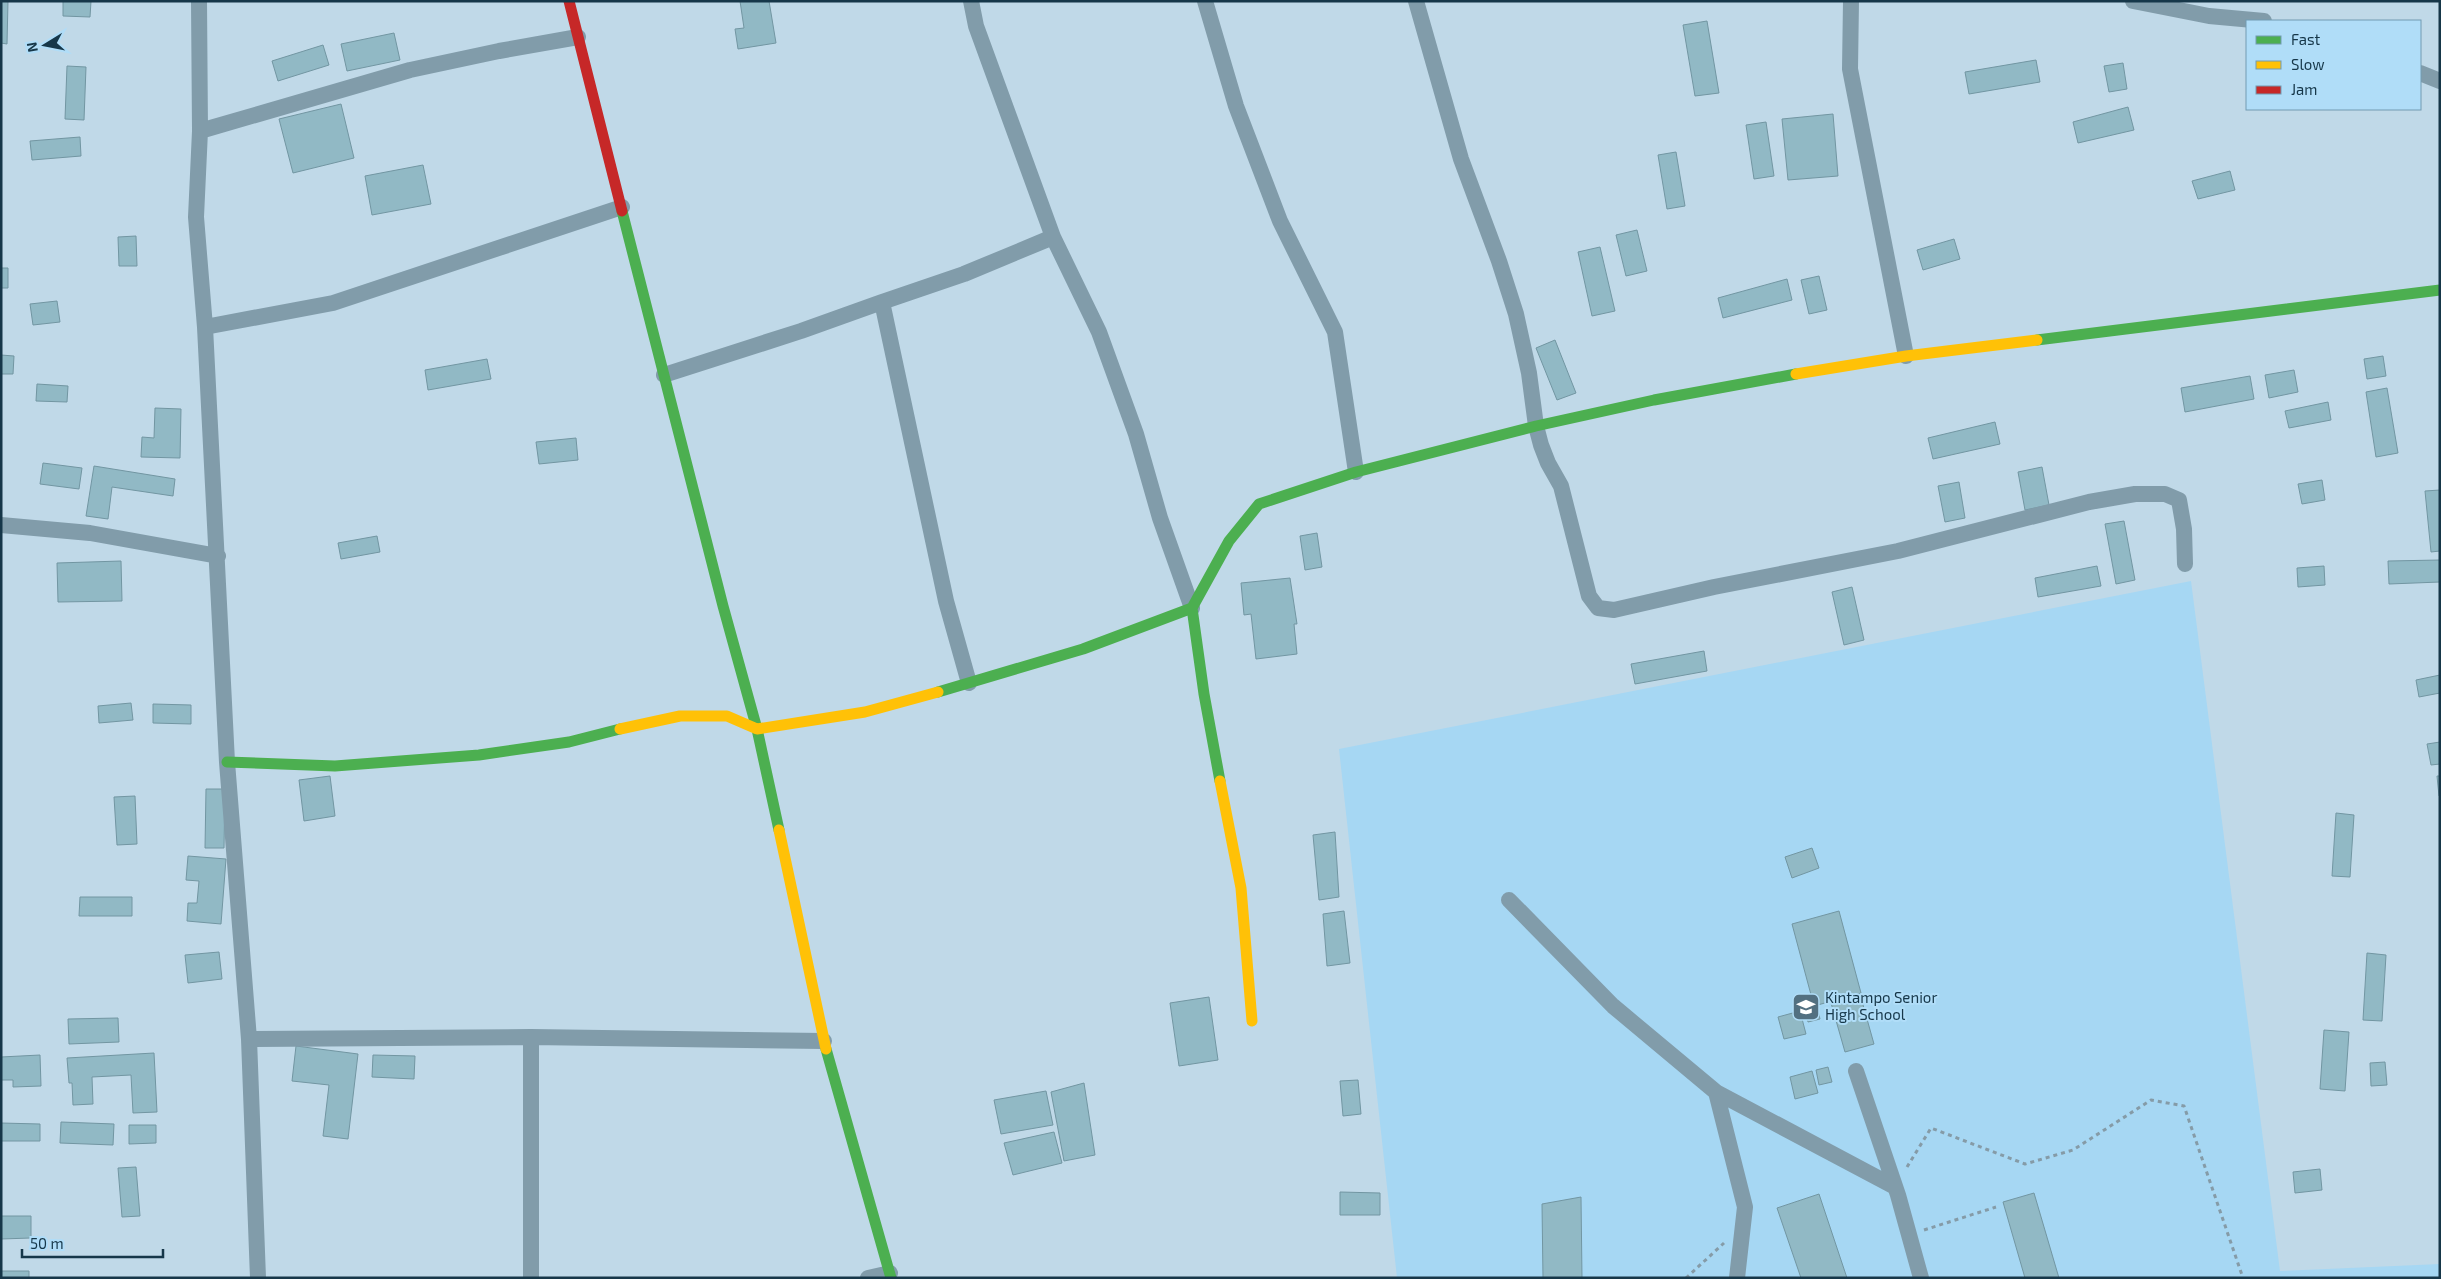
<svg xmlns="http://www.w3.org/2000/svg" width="2441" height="1279" viewBox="0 0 2441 1279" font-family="'Exo 2',sans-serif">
  <rect width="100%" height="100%" fill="#c0d9e8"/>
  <path fill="#a6d7f3" d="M2191 581 2280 1271 2440 1264V1278H1397L1339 749Z"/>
  <path fill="#91b9c5" stroke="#7296a2" d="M1 1H8L7 44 1 43Z
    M63 1H91L90 17 63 16Z
    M740 1H769L776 43 738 49 735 29 744 28Z
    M1707 21 1719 93 1695 96 1683 25Z
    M394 33 400 60 347 71 341 44Z
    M323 45 329 65 278 81 272 61Z
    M2036 60 2040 82 1969 94 1965 72Z
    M2123 63 2127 89 2109 92 2104 66Z
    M67 66 86 67 84 120 65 119Z
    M341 104 354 158 293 173 279 119Z
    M2128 107 2134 130 2078 143 2073 122Z
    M1833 114 1838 176 1788 180 1782 119Z
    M1766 122 1774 176 1754 179 1746 125Z
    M80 137 81 156 32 160 30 141Z
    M1676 152 1685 206 1667 209 1658 155Z
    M423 165 431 204 372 215 365 176Z
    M2230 171 2235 190 2198 199 2192 181Z
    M1637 230 1647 271 1626 276 1616 235Z
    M136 236 137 266H119L118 237Z
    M1954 239 1960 259 1923 270 1917 250Z
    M1600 247 1615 311 1592 316 1578 252Z
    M1 268H8V288H1Z
    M1819 276 1827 310 1809 314 1801 280Z
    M1787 279 1792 300 1723 318 1718 298Z
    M57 301 60 322 33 325 30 304Z
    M1555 340 1576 393 1557 400 1536 348Z
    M1 355 14 356 13 374H1Z
    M2383 356 2386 376 2367 379 2364 359Z
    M487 359 491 379 428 390 425 370Z
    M2294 370 2298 392 2269 398 2265 375Z
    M2250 376 2254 399 2185 412 2181 388Z
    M37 384 68 386 67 402 36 401Z
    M2387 388 2398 453 2376 457 2366 392Z
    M2328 402 2331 420 2289 428 2285 411Z
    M155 408 181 409 180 458 141 457 142 437 154 438Z
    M1995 422 2000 444 1933 459 1928 438Z
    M576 438 578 460 539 464 536 442Z
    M43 463 82 468 79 489 40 484Z
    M94 466 175 479 173 496 112 487 108 519 86 516Z
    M2042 467 2049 505 2025 510 2018 472Z
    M2322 480 2325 500 2302 504 2298 484Z
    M1959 482 1965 518 1945 522 1938 486Z
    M2440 490V551L2431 552 2425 491Z
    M2124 521 2135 580 2116 584 2105 524Z
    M1317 533 1322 567 1305 570 1300 536Z
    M377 536 380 552 341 559 338 543Z
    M2440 560V582L2389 584 2388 561Z
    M121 561 122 601 58 602 57 563Z
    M2097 566 2101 586 2038 597 2035 578Z
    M2324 566 2325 585 2298 587 2297 568Z
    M1290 578 1297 624H1294L1297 654 1256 659 1251 614 1244 615 1241 583Z
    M1852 587 1864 640 1844 645 1832 592Z
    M1704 651 1707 671 1635 684 1631 664Z
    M2440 675V693L2419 697 2416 680Z
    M131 703 133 720 99 723 98 706Z
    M153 704 191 705V724L153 723Z
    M2440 742V764L2431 765 2427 744Z
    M330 776 335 816 304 821 299 780Z
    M2437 776H2440V796H2439Z
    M206 789H225L224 848H205Z
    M135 796 137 844 117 845 114 797Z
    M2336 813 2354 815 2350 877 2332 876Z
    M1335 832 1339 897 1319 900 1313 835Z
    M1812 848 1819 868 1792 878 1785 857Z
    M188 856 226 859 221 924 187 921 188 903H197L199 881 186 880Z
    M80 897H132V916H79Z
    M1344 911 1350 963 1327 966 1323 914Z
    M1839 911 1861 993 1814 1006 1792 924Z
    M219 952 222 979 188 983 185 955Z
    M2367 953 2386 955 2382 1021 2363 1020Z
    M1860 994 1874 1044 1845 1052 1831 1003Z
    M1209 997 1218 1060 1179 1066 1170 1003Z
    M1817 1007 1820 1019 1808 1022 1805 1010Z
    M1800 1011 1806 1034 1784 1039 1778 1017Z
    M118 1018 119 1042 69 1044 68 1019Z
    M2324 1030 2349 1032 2345 1091 2320 1089Z
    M296 1046 358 1054 348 1139 323 1136 329 1085 292 1081Z
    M154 1053 157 1112 133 1113 131 1075 92 1077 93 1104 73 1105 72 1083H69L67 1058Z
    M40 1055 41 1086 13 1087V1080H1V1057Z
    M373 1055 415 1056 414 1079 372 1077Z
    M2385 1062 2387 1085 2371 1086 2370 1063Z
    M1828 1067 1832 1082 1819 1085 1816 1070Z
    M1812 1071 1818 1093 1795 1099 1790 1077Z
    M1358 1080 1361 1114 1343 1116 1340 1081Z
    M1084 1083 1095 1155 1064 1161 1051 1092Z
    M1046 1091 1053 1125 1001 1134 994 1100Z
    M61 1122 114 1124 113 1145 60 1143Z
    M1 1123 40 1124V1141H1Z
    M129 1125H156V1143L129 1144Z
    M1054 1132 1062 1163 1013 1175 1004 1143Z
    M136 1167 140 1216 122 1217 118 1168Z
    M2320 1169 2322 1190 2295 1193 2293 1172Z
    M1340 1192 1380 1193V1215H1340Z
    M2034 1193 2059 1278H2025L2003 1202Z
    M1819 1194 1847 1278H1801L1777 1208Z
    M1581 1197 1582 1278H1543L1542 1204Z
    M1 1216H31V1238L1 1239Z
    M1 1271H29V1278H1Z"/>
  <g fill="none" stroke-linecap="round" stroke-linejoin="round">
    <path stroke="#859ba7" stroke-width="3" stroke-dasharray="4 4" stroke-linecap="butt" d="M1907 1167 1931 1128 2025 1164 2073 1150 2151 1100 2184 1106 2243 1278
      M1924 1230 1996 1207
      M1686 1278 1724 1243"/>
    <path stroke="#819caa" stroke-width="16" d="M199 1 200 131 196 217 205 327 227 762 249 1039 258 1278
      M971 1 976 26 1053 237 1099 332 1136 434 1160 518 1192 608
      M1205 1 1236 106 1280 221 1335 332 1356 472
      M1416 1 1461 159 1499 261 1516 314 1529 373 1536 426 1541 445 1548 463 1561 486 1589 596 1598 608 1614 610 1714 587 1898 551 2089 502 2135 494H2165L2179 500 2184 529 2185 564
      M1851 1 1850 69 1906 356
      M2133 1 2209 16 2264 21
      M2420 73 2440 81
      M200 131 410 70 499 51 578 37
      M205 327 333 303 622 207
      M664 375 801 331 882 302
      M1 525 90 533 218 556
      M969 683 946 601 882 302 964 274 1053 237
      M1509 900 1613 1006 1716 1092 1745 1207 1737 1278
      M249 1039 531 1037 824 1041
      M1856 1071 1898 1195 1921 1278
      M1716 1092 1895 1187
      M531 1278V1037
      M868 1278 890 1273"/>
    <path stroke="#4caf50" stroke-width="11" d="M622 211 723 606 757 729 779 830
      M2037 340 2440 290
      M1192 608 1229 541 1259 504 1356 472 1536 426 1654 400 1796 374
      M938 692 1083 649 1192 608 1204 694 1220 781
      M227 762 335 766 479 755 569 742 620 729
      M826 1049 891 1278"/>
    <path stroke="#ffc107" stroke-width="11" d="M1796 374 1906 356 2037 340
      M620 729 680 716H727L757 729 865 712 938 692
      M1220 781 1241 888 1252 1021
      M779 830 826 1049"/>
    <path stroke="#c62828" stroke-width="11" d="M569 1 622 211"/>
  </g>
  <defs>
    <g id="school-square" transform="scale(1.4375)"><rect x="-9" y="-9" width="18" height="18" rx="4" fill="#527081" stroke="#b0ddf8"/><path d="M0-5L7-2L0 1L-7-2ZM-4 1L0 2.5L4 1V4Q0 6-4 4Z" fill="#fff"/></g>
  </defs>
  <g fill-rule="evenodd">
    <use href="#school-square" x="1806" y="1007"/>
  </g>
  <g text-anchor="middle" stroke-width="4" stroke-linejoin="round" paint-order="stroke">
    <g font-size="15" fill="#163749" stroke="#b0ddf8" text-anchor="start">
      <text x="1825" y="1003">Kintampo Senior<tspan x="1825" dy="17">High School</tspan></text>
    </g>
  </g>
  <rect width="2441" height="1279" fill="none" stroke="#163749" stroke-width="5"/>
  <rect x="2246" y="20" width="175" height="90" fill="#b0ddf8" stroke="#729bb2"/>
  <rect x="2256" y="36" width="25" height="8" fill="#4caf50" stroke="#729bb2"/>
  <text x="2291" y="45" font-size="15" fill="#163749">Fast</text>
  <rect x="2256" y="61" width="25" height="8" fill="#ffc107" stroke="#729bb2"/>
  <text x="2291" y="70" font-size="15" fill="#163749">Slow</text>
  <rect x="2256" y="86" width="25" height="8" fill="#c62828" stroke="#729bb2"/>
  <text x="2291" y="95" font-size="15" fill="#163749">Jam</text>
  <g transform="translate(45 45) rotate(260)" stroke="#b0ddf8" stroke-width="4" paint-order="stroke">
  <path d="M0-4L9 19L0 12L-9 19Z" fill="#163749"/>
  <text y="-8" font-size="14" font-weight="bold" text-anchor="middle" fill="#163749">N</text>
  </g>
  <path d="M22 1249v8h141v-8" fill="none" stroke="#163749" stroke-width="2.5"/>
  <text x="30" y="1249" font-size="15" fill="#163749" stroke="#b0ddf8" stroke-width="4" paint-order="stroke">50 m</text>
</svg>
